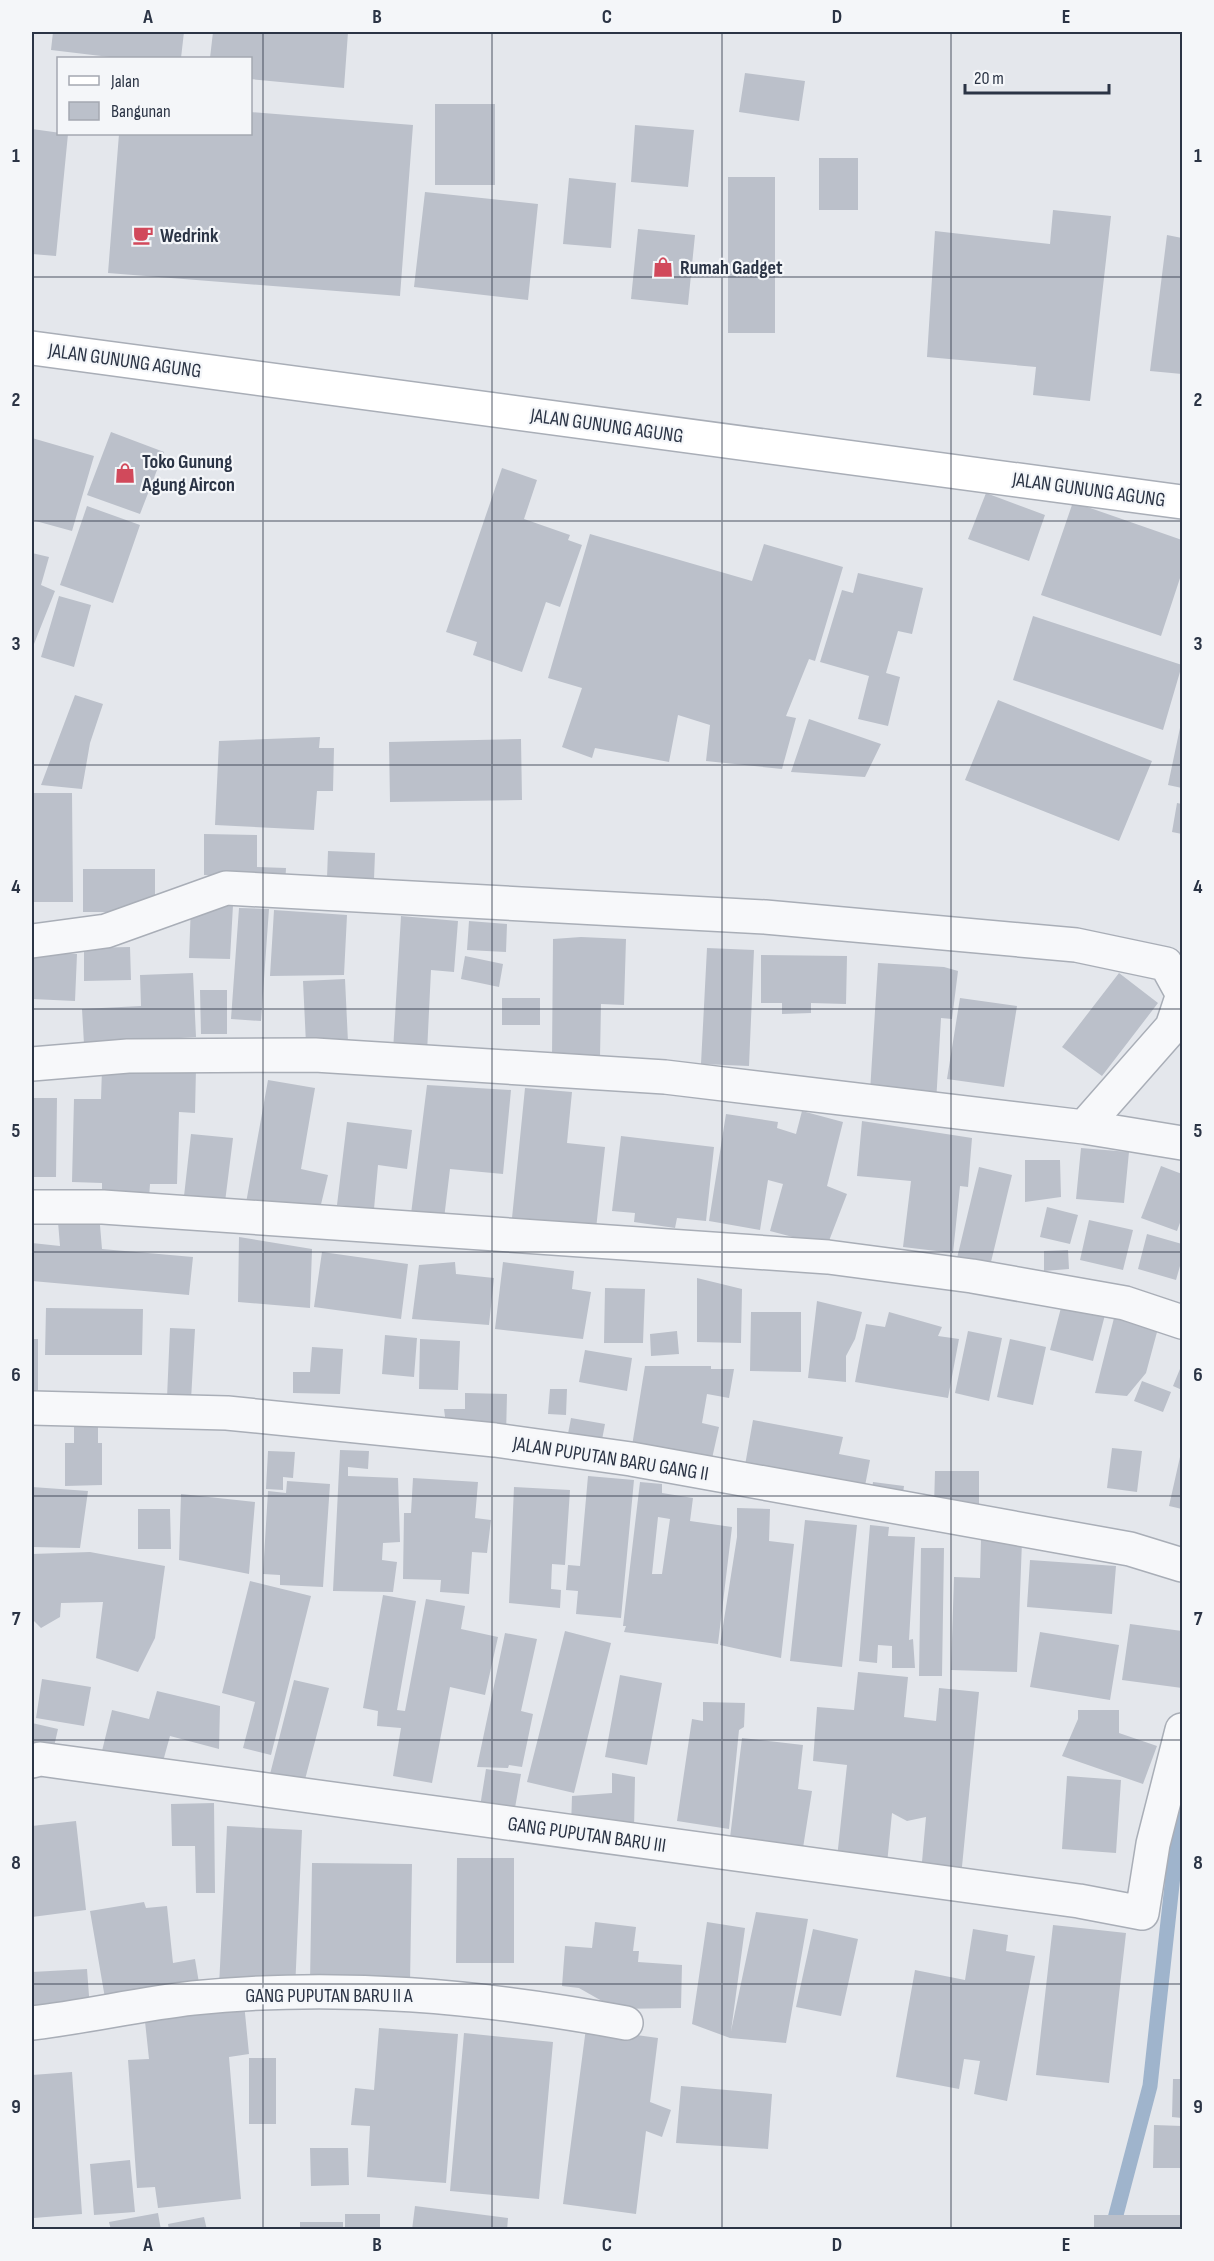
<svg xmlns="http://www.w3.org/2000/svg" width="1214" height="2261" viewBox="0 0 1214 2261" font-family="'Sofia Sans Condensed',sans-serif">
  <rect width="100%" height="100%" fill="#e4e7ec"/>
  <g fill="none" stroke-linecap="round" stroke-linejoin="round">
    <path stroke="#9fb4cc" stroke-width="15" d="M1112 2230 1150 2086 1178 1830 1182 1818"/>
  </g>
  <path fill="#bbc0ca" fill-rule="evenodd" d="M53 32H184L181 58H118L51 50Z
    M213 32H348L344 88 250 79V58H210Z
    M745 73 805 81 799 121 739 112Z
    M435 104H495V185H435Z
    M250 112 413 125 400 296 108 273 119 134H250Z
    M635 125 694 130 688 187 631 182Z
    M32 129 68 134 56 256 32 254Z
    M819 158H858V210H819Z
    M728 177H775V333H728Z
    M569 178 616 183 611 248 563 244Z
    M425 192 538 204 528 300 414 287Z
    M1053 210 1111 216 1090 401 1033 395 1036 367 927 357 935 231 1050 244Z
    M638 229 695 235 688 305 631 299Z
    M1167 235 1182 238V374L1150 371Z
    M111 432 164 452 140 514 87 495Z
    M32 438 94 456 72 531 32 520Z
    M502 468 537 480 524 519 570 535 568 540 582 545 560 607 546 602 522 672 473 655 477 642 446 632Z
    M986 493 1045 515 1029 561 968 539Z
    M1073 502 1182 540V572L1161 636 1041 595Z
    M87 506 140 525 113 603 60 585Z
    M590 534 752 581 764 544 843 567 815 661 809 659 786 716 796 718 782 769 706 761 710 725 678 715 669 762 595 748 592 758 562 747 582 688 548 678Z
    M32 553 49 557 41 585 55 591 34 644 32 642Z
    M858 573 923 588 912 634 898 631 886 673 900 677 888 726 858 719 869 676 820 662 842 590 853 593Z
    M59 596 91 605 74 667 41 657Z
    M1033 616 1182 665 1163 730 1013 680Z
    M75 695 103 704 90 743 82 789 41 785Z
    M998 700 1152 761 1119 841 965 780Z
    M809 719 881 744 865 777 791 772Z
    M1181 723H1182V788L1168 785Z
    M320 737 319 748H334L333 791H317L314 830 215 825 219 741Z
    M521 739 522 800 390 802 389 742Z
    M32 793H72L73 902H32Z
    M1177 803 1182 804V834L1172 832Z
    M204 834 257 835V867L286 868 285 887 244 876 204 875Z
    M328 851 375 853 374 879 327 878Z
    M83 869H155V912H83Z
    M191 904 233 905 230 959 189 958Z
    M239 908 269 909 261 1021 231 1019Z
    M274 910 347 915 344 975 270 976Z
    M401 916 458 921 454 972 431 970 427 1053 393 1051Z
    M469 921 507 924 506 952 467 950Z
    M581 937 626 939 624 1005 601 1004 600 1057H552L553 939Z
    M130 947 131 980 84 981V948Z
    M707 948 754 950 749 1066 701 1064Z
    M34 952 77 954 75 1001 32 999Z
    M761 955 847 956 846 1004 811 1003V1013L782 1014V1003H761Z
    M465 956 503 964 499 987 461 979Z
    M878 963 944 967 958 971 952 1019 941 1018 936 1103 870 1092Z
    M193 973 196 1037 84 1044 82 1009 141 1006 140 975Z
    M1119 973 1158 1003 1102 1076 1062 1047Z
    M345 979 348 1042 306 1044 303 981Z
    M200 990H227V1034H201Z
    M502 998H540V1025H502Z
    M960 998 1017 1006 1004 1087 947 1079Z
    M102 1068H196L195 1113 179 1112 177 1184H150L149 1198 102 1196V1183L72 1182 74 1099H101Z
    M268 1080 315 1088 301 1169 328 1175 318 1217 246 1203Z
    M427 1085 511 1090 503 1174 450 1169 443 1227 410 1222Z
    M525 1088 572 1092 567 1143 605 1147 595 1238 511 1228Z
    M32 1098H57L56 1177H32Z
    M802 1111 843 1122 827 1186 847 1194 827 1246 770 1231 783 1184 768 1180 760 1230 709 1221 726 1114 778 1122 777 1128 796 1134Z
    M862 1121 972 1138 968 1187 960 1186 953 1253 903 1247 911 1181 857 1176Z
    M347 1122 412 1130 407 1169 378 1165 374 1209 337 1205Z
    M191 1134 233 1138 224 1210 183 1205Z
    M621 1136 714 1147 706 1221 677 1218 675 1228 634 1222 635 1213 612 1211Z
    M1081 1148 1129 1152 1124 1203 1076 1199Z
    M1025 1160H1060L1061 1197 1025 1202Z
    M1161 1166 1182 1174V1217L1177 1231 1141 1218Z
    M979 1167 1012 1175 990 1266 957 1258Z
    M1047 1207 1078 1215 1070 1244 1040 1237Z
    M1089 1220 1133 1230 1123 1270 1080 1260Z
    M58 1222 100 1225 102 1249 193 1257 189 1295 32 1281V1243L60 1246Z
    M1147 1234 1182 1244V1259L1176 1280 1138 1269Z
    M239 1237 312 1249 310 1308 238 1302Z
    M1068 1250 1069 1269 1044 1271V1251Z
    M322 1252 408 1264 401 1319 314 1307Z
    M455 1262 456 1274 494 1278 489 1325 412 1319 419 1265Z
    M503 1262 574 1271 572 1289 591 1292 583 1339 495 1329Z
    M697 1278 742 1289 741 1343 697 1342Z
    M605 1288 645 1289 643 1343H604Z
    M1063 1300 1106 1311 1093 1361 1050 1350Z
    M817 1301 862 1312 855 1339 846 1356V1382L808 1378Z
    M46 1308 143 1309 142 1355H45Z
    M751 1312H801V1372L750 1371Z
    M889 1312 942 1327 938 1336 959 1339 948 1398 855 1382 866 1324 885 1327Z
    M1115 1314 1160 1321 1146 1373 1127 1396 1095 1393Z
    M170 1328 195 1329 191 1400 167 1398Z
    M677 1331 679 1354 651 1356 650 1334Z
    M968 1331 1002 1338 989 1401 955 1393Z
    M385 1335 417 1338 414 1377 382 1374Z
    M32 1339H38V1397H32Z
    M420 1339 460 1341 458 1390 419 1389Z
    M1010 1339 1046 1347 1033 1405 997 1397Z
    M312 1347 343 1349 340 1394 293 1393V1372H310Z
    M585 1350 632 1358 627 1391 579 1382Z
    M1182 1364V1390L1173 1386Z
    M645 1366H711V1369H734L729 1398 707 1394 702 1423 719 1427 711 1463 631 1452Z
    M1142 1381 1171 1392 1163 1412 1134 1401Z
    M550 1389H567L566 1415 548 1414Z
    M465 1393 507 1394 506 1436 446 1424 444 1409H465Z
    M571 1418 605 1424 601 1445 567 1439Z
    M753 1420 843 1437 839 1454 870 1460 864 1491 744 1471Z
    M74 1424H98V1443H102V1485L65 1486V1443H74Z
    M1112 1448 1142 1451 1137 1492 1107 1488Z
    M1182 1448V1509L1169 1506Z
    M340 1450 369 1451 368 1469 348 1467V1476L398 1478 400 1542 383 1543 382 1560 397 1562 393 1592 333 1591Z
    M268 1451 295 1452 293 1478 283 1477V1490L266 1489Z
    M935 1471H979V1507L934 1506Z
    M588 1476 634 1480 621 1618 576 1614 578 1591 566 1590 568 1565 580 1566Z
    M413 1478 478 1482 475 1518 491 1520 487 1553 472 1552 469 1594 440 1592 441 1580 403 1579 404 1513H411Z
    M287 1481 330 1484 323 1587 280 1585V1575L263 1574 268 1491 286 1493Z
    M640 1482 662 1484V1493L693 1498 690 1521 732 1527 718 1644 624 1632 626 1626H623ZM658 1517 670 1519 662 1574H652Z
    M873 1482 904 1486 902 1500 871 1497Z
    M32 1487 88 1491 80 1548 32 1547Z
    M514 1487 570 1490 565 1565 552 1564 551 1589 561 1590 560 1608 509 1603Z
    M181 1494 255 1502 249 1574 179 1560Z
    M737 1508 770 1509 769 1541 794 1544 781 1658 720 1645 737 1537Z
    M138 1509H170L171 1549H138Z
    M805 1520 857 1525 842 1667 790 1661Z
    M870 1525 889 1527 888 1536 915 1537 909 1640 913 1639 915 1668H892V1646L878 1645 877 1663 859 1661Z
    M981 1540 1022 1541 1017 1672 951 1670 954 1577 980 1578Z
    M921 1548H944L942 1676H919Z
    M90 1552 165 1566 155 1638 138 1672 96 1658 103 1602 61 1603 60 1617 41 1628 32 1619V1554Z
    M1030 1560 1116 1566 1112 1614 1027 1607Z
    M250 1581 311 1596 271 1755 243 1748 255 1702 222 1693Z
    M383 1595 416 1601 397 1710 405 1711 426 1599 465 1606 461 1629 498 1637 485 1695 450 1687 432 1783 393 1776 401 1728 377 1726 378 1711 363 1708Z
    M1130 1624 1182 1631V1688L1122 1680Z
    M565 1631 611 1643 574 1793 527 1782Z
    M1040 1632 1119 1645 1110 1700 1030 1687Z
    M505 1633 537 1639 521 1711 533 1714 522 1767 509 1765 508 1768 477 1767Z
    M858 1672 908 1677 904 1717 936 1721 939 1688 979 1692 961 1877 921 1873 926 1817 907 1821 892 1813 887 1864 837 1858 847 1765 813 1761 817 1707 854 1710Z
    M620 1675 662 1683 647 1765 605 1757Z
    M42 1679 91 1687 84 1726 36 1718Z
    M294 1680 329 1688 302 1791 268 1782Z
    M157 1691 220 1706 219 1749 170 1736 162 1765 102 1751 112 1710 149 1719Z
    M703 1702 745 1703 744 1727 739 1730 729 1829 677 1821 692 1719 703 1721Z
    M1078 1710H1119V1733L1157 1746 1143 1784 1062 1756 1078 1719Z
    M32 1723 58 1729 53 1751 32 1746Z
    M742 1738 803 1745 798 1789 812 1791 803 1848 730 1838Z
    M486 1769 521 1774 513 1819 479 1813Z
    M612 1773 635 1777 634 1831 571 1827 572 1796 612 1793Z
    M1067 1776 1121 1780 1116 1853 1062 1849Z
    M214 1803 215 1893H196L195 1846H172L171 1804Z
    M76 1821 86 1910 32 1917V1826Z
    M227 1826 302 1830 295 1990 219 1986Z
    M457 1858H514V1963H456Z
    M312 1863 412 1864 410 1983 310 1982Z
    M144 1902 146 1908 167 1906 173 1963 195 1959 200 1989 106 2004 90 1911Z
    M756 1912 808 1919 786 2043 730 2038 692 2024 707 1922 745 1928 731 2031Z
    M595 1922 636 1927 633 1951H639L638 1962 682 1965 681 2008 616 2009 579 1988 562 1986 565 1946 592 1948Z
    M1053 1925 1126 1933 1109 2083 1036 2075Z
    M813 1929 858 1939 841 2016 796 2007Z
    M973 1929 1008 1935 1006 1951 1035 1956 1007 2101 974 2094 980 2061 964 2059 959 2089 896 2077 915 1970 965 1980Z
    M87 1969 90 2009 32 2013V1972Z
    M244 2003 249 2054 229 2057 241 2199 158 2208 155 2187 137 2188 128 2060 149 2059 144 2012Z
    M379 2028 458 2034 446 2183 367 2177 370 2126 351 2125 355 2088 374 2090Z
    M586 2028 658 2038 650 2102 671 2110 662 2137 646 2131 636 2214 563 2204Z
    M464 2033 553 2042 539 2199 450 2191Z
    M249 2058H276V2124H249Z
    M72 2072 82 2214 34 2218 32 2075Z
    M1173 2079H1182V2118L1172 2117Z
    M681 2086 772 2094 768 2149 676 2143Z
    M1154 2125 1182 2126V2168H1153Z
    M310 2148H348L349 2185 311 2186Z
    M130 2160 135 2212 94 2215 90 2164Z
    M415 2206 508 2218 507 2230H412Z
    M158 2213 161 2230H111L109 2222Z
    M345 2214H380V2230H345Z
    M1094 2215H1182V2230H1094Z
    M204 2217 207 2230H169L168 2224Z
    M300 2222H343V2230H300Z"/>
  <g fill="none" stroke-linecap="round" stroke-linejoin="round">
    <g stroke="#a9aeb7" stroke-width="36">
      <path id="minor" d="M32 941 106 931 226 888 765 917 1076 945 1166 964 1182 993
        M32 1064 128 1056 315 1055 665 1077 1084 1127 1182 1143
        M1084 1127 1172 1027 1182 997
        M32 1207H103L828 1257 972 1276 1125 1303 1182 1322
        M32 1408 227 1413 495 1440 631 1459 1130 1549 1182 1565
        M32 1761 40 1759 1079 1901 1142 1913 1153 1844 1182 1730
        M32 2023C85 2017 139 2004 193 1998 340 1983 481 1996 626 2023"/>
    </g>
    <g stroke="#a9aeb7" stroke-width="36">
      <path id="secondary" d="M32 348 1182 502"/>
    </g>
    <use href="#minor" stroke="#f7f8fa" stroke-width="33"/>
    <use href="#secondary" stroke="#fff" stroke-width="33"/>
  </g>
  <path fill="none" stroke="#2b3445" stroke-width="1.5" stroke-opacity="0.55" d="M263 32V2230M492 32V2230M722 32V2230M951 32V2230M32 277H1182M32 521H1182M32 765H1182M32 1009H1182M32 1252H1182M32 1496H1182M32 1740H1182M32 1984H1182"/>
  <defs>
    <g id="cafe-bare" transform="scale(1.62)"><path d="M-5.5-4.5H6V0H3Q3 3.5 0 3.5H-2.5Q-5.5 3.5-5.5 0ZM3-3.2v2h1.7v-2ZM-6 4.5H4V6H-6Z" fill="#d1495b" stroke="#f4f6f9" stroke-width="2.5" paint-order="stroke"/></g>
    <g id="shop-bare" transform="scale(1.62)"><path d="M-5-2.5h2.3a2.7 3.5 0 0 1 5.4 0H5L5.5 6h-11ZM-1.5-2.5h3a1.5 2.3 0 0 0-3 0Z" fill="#d1495b" stroke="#f4f6f9" stroke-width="2.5" paint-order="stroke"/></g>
  </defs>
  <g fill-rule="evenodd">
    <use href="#cafe-bare" x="143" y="235"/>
    <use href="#shop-bare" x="663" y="267"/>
    <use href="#shop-bare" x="125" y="473"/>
  </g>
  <g text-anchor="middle" stroke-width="4.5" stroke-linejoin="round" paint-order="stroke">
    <g font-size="20" font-weight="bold" fill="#2b3445" stroke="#f4f6f9" text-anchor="start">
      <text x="160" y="242">Wedrink</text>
      <text x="680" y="274">Rumah Gadget</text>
      <text x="142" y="468">Toko Gunung<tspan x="142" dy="23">Agung Aircon</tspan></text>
    </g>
    <g font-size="20" fill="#2b3445" stroke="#f4f6f9">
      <text transform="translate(125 360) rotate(8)" y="7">JALAN GUNUNG AGUNG</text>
      <text transform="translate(607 425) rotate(8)" y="7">JALAN GUNUNG AGUNG</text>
      <text transform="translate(1089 489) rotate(8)" y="7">JALAN GUNUNG AGUNG</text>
      <text transform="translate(611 1458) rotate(9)" y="7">JALAN PUPUTAN BARU GANG II</text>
      <text transform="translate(587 1834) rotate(8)" y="7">GANG PUPUTAN BARU III</text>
      <text x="329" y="2002">GANG PUPUTAN BARU II A</text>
    </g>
  </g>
  <rect width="1214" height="2261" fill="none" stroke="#f4f6f9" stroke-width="66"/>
  <rect x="57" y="57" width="195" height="78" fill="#f4f6f9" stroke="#a4a8b1" stroke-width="1.5"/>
  <rect x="69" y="76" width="30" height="9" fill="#ffffff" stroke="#a4a8b1" stroke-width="1.5"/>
  <text x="111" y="87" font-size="18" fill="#2b3445">Jalan</text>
  <rect x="69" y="102" width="30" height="18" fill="#bbc0ca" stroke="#a4a8b1" stroke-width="1.5"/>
  <text x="111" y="117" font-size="18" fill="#2b3445">Bangunan</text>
  <path d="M965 84v9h144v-9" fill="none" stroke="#2b3445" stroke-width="3"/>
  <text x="974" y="84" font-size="18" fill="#2b3445" stroke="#f4f6f9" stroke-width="4.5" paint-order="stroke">20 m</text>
  <rect x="33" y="33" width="1148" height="2195" fill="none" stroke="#2b3445" stroke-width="2"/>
  <g font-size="20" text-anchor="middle" font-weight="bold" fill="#2b3445">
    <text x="148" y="23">A</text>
    <text x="377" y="23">B</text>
    <text x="607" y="23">C</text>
    <text x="837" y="23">D</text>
    <text x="1066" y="23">E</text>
    <text x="16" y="162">1</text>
    <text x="1198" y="162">1</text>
    <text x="16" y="406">2</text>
    <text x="1198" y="406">2</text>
    <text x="16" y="650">3</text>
    <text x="1198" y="650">3</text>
    <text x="16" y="893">4</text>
    <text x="1198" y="893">4</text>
    <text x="16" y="1137">5</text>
    <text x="1198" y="1137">5</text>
    <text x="16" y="1381">6</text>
    <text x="1198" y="1381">6</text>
    <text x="16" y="1625">7</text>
    <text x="1198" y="1625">7</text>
    <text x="16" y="1869">8</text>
    <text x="1198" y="1869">8</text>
    <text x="16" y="2113">9</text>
    <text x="1198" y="2113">9</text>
    <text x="148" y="2251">A</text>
    <text x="377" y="2251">B</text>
    <text x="607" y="2251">C</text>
    <text x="837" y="2251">D</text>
    <text x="1066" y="2251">E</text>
  </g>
</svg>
